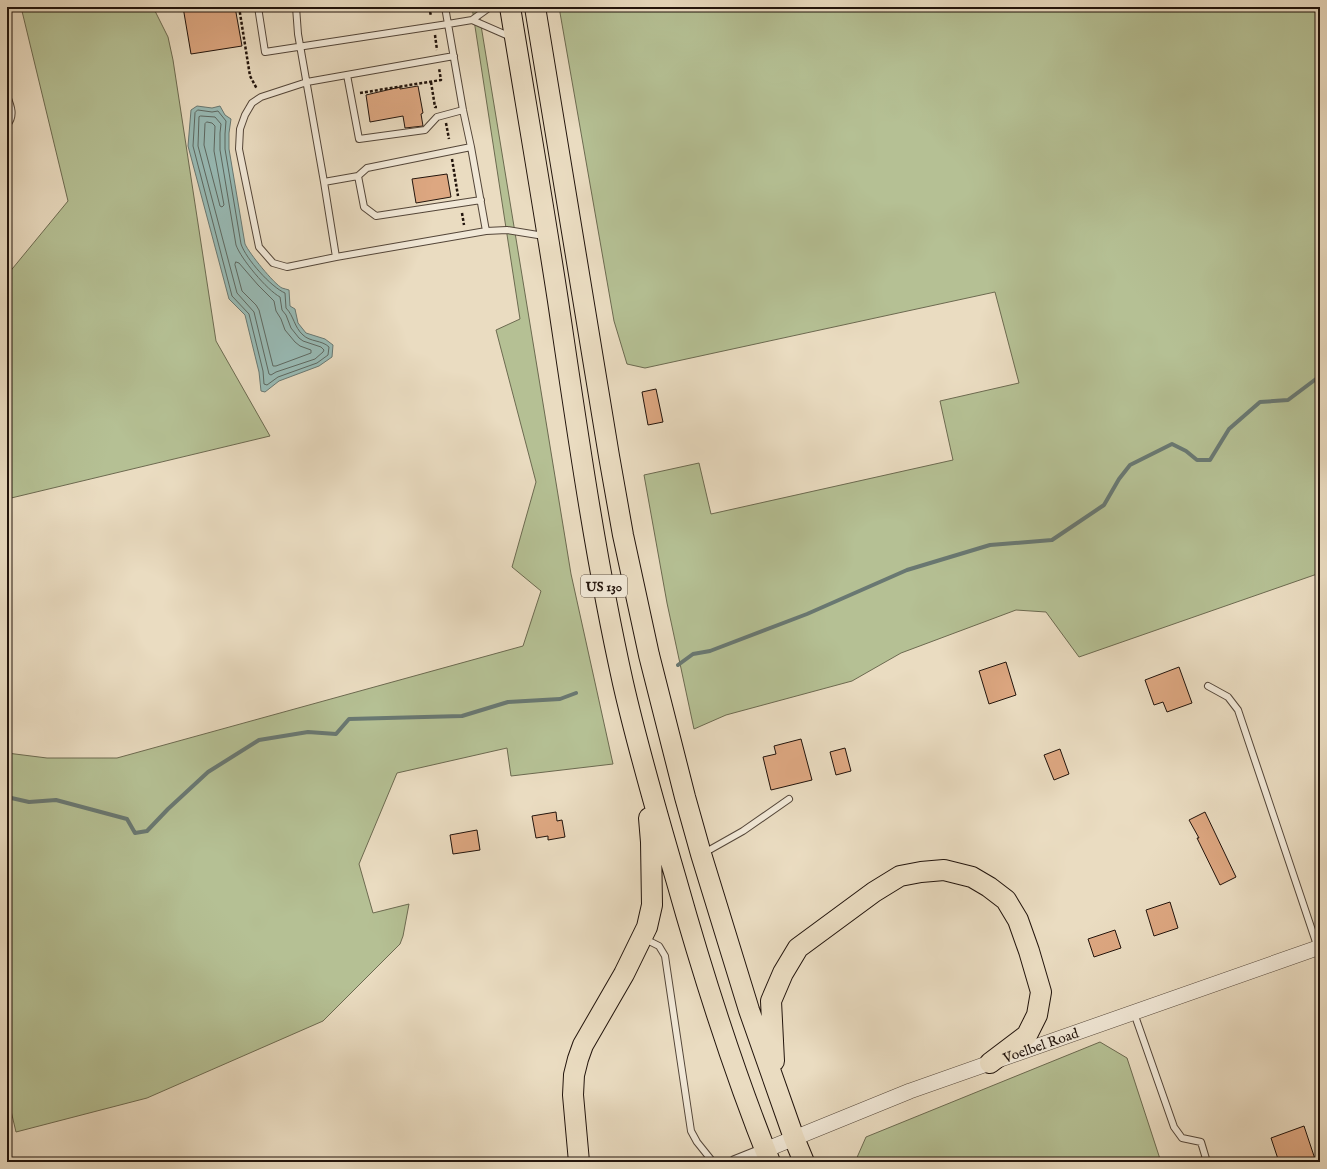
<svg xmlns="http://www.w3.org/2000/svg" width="1327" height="1169" viewBox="0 0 1327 1169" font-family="'IM FELL English',serif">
  <rect width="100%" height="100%" fill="#eadcc1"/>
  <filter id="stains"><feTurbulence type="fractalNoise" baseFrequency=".005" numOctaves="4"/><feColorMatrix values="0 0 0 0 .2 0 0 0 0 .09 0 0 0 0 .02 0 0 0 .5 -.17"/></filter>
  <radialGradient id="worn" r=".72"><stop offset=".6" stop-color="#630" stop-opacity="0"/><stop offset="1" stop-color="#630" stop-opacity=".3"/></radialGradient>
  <path fill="#b5c094" stroke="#6c6a50" d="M21 7H153L168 37 173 60 216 341 270 436 7 499V273L8 274 68 201Z
    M472 7H478L571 574 613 764 511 776 507 748 397 773 359 864 373 913 409 904 403 936 400 944 323 1021 147 1098 16 1132 7 1094V753L47 758H117L523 646 541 591 512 567 536 482 496 330 520 319Z
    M559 7H1320V573L1079 657 1046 612 1016 610 901 653 852 681 726 715 694 729 667 603 644 475 699 463 711 514 953 460 940 401 1019 383 995 292 645 368 627 364 614 321Z
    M1100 1042 1127 1058 1161 1162H855L866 1137Z"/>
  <path fill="#98bbb6" stroke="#697872" d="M197 106 212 108 220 106 225 115 231 119 229 133V149L245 244C249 253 274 284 282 288 284 289 287 289 289 290L290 306 295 309 298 323 306 333 325 339 333 345 332 357 319 366 279 381 265 392 261 391 259 372 245 315 229 299 188 146 191 110Z"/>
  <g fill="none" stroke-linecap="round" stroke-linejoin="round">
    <path stroke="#5d6861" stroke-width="1" d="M198 110 212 112 218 111 226 121 225 134V149L241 244C246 259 271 287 285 293L286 308C294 316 294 327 303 335 310 342 322 340 329 347L328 355 317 363 278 377 267 385 264 384 263 371 249 314 232 296 193 146 195 113Z
      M201 116 215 117 221 124 220 133V150L236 245C241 259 267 290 280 297L282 310 286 315 291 328 299 338 303 341 321 347 324 350 323 352 315 359 276 372 271 375 269 374 254 312 237 293 198 146 199 117Z
      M207 122 212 123 215 126 214 151 224 205 222 207 220 206 204 145 205 124Z
      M236 262 239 263 258 285 274 301 276 311 281 319 285 330 295 342 300 346 311 350V353L276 366H273L259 310 256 305 242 291 235 265Z"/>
    <path stroke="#697872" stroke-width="4" d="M678 665 693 654 710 651 807 614 907 570 990 545 1052 540 1104 505 1119 479 1130 465 1172 444 1186 451 1197 460H1210L1229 429 1260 402 1288 400 1320 376
      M7 797 29 802 56 800 127 819 135 833 147 831 168 809 208 772 259 740 308 732 336 734 349 719 462 716 508 702 560 699 576 693"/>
  </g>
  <path fill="#dda781" stroke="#22140c" d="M183 7H235L242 46 191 54Z
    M418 86 423 113 421 114 423 126 405 128 403 116 370 122 366 95 400 87V89Z
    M447 174 451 197 416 203 412 179Z
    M656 389 663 422 648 425 642 392Z
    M1006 662 1016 695 989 704 979 671Z
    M1179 667 1192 703 1167 712 1163 702 1154 705 1145 680Z
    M801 739 812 780 771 790 763 757 776 754 774 746Z
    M845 748 851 771 836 775 830 752Z
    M1060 749 1069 774 1054 780 1044 755Z
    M556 812 557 821 562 820 565 837 548 840V836L536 838 532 816Z
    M1205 812 1236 877 1220 885 1197 838H1199L1189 820Z
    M477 830 480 850 453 854 450 835Z
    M1170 902 1178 928 1154 936 1146 910Z
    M1115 930 1121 948 1094 957 1088 939Z
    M1304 1126 1316 1162H1279L1271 1138Z"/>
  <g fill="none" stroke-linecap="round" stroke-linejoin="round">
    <g stroke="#544639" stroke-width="8">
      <path id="service" d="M258 7 265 52 448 24 463 110 471 147 486 231
        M296 7 298 34 324 182 336 257 486 231 507 230 544 236
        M445 7 448 24 472 20 490 7
        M472 20 511 37
        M347 75 359 139 425 130 437 117 463 110
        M7 96C11 106 15 116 7 125
        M358 176 364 207 376 216 481 200
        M324 182 358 176 367 168 471 147
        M336 257 287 267 273 263 259 247 239 149 240 129 245 115 252 103 261 97 307 82 454 56
        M1208 686 1228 697 1238 710 1318 948
        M704 853 743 831 789 799
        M643 938 659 946 665 956 691 1131 697 1142 713 1162
        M1134 1013 1174 1127 1182 1138 1201 1142 1207 1162"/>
    </g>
    <g stroke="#544639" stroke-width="14">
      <path id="minor" d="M735 1162 765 1150"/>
    </g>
    <g stroke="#544639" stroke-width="16">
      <g id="tertiary">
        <path id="s1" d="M765 1150 910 1091 1320 947"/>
      </g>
    </g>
    <g stroke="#22140c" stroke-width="22">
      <path id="trunk" d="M510 7C526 105 543 203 558 301 577 429 595 557 623 683 638 749 657 814 676 879 703 975 733 1070 770 1162
        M535 7 609 456 623 535 649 655 685 797 701 854 749 1010 794 1138 804 1162
        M774 1061 771 1001 783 973 798 948 874 892 900 876 921 872 944 870 972 877 989 887 1006 900 1018 920 1029 951 1041 992 1037 1015 1027 1035 990 1063
        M579 1162 573 1095 574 1075 578 1059 583 1045 624 974 647 927 652 905 651 842 649 818"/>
    </g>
    <path stroke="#22140c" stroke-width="2.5" stroke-dasharray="3 2" stroke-linecap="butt" d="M239 7 250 76 257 89
      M429 7 431 16
      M435 35 437 50
      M431 82 435 107H437
      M360 93 441 80 439 68
      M446 123 449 139
      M452 159 458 196
      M462 213 464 225"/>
    <use href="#service" stroke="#f1e8d7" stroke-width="6"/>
    <use href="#minor" stroke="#f1e8d7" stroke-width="12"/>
    <use href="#tertiary" stroke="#f1e8d7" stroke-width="15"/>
    <use href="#trunk" stroke="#eadcc1" stroke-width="20"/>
  </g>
  <g text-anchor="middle" stroke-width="3" stroke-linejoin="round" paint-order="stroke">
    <rect fill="#f1e8d7" stroke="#605449" stroke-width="1" x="581" y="575" width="46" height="22" rx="3"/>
    <g font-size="13" font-weight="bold" fill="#22140c">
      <text x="604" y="591">US 130</text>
    </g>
    <g font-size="14" fill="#22140c" stroke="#f1e8d7">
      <text dy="5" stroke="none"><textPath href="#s1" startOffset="295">Voelbel Road</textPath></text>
    </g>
  </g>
  <rect width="1327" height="1169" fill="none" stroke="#eadcc1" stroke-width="24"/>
  <rect x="8" y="8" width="1311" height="1153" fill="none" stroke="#22140c" stroke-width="2"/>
  <rect x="12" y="12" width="1303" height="1145" fill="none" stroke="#22140c"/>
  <rect width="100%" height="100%" filter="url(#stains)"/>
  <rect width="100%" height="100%" fill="url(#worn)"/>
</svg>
